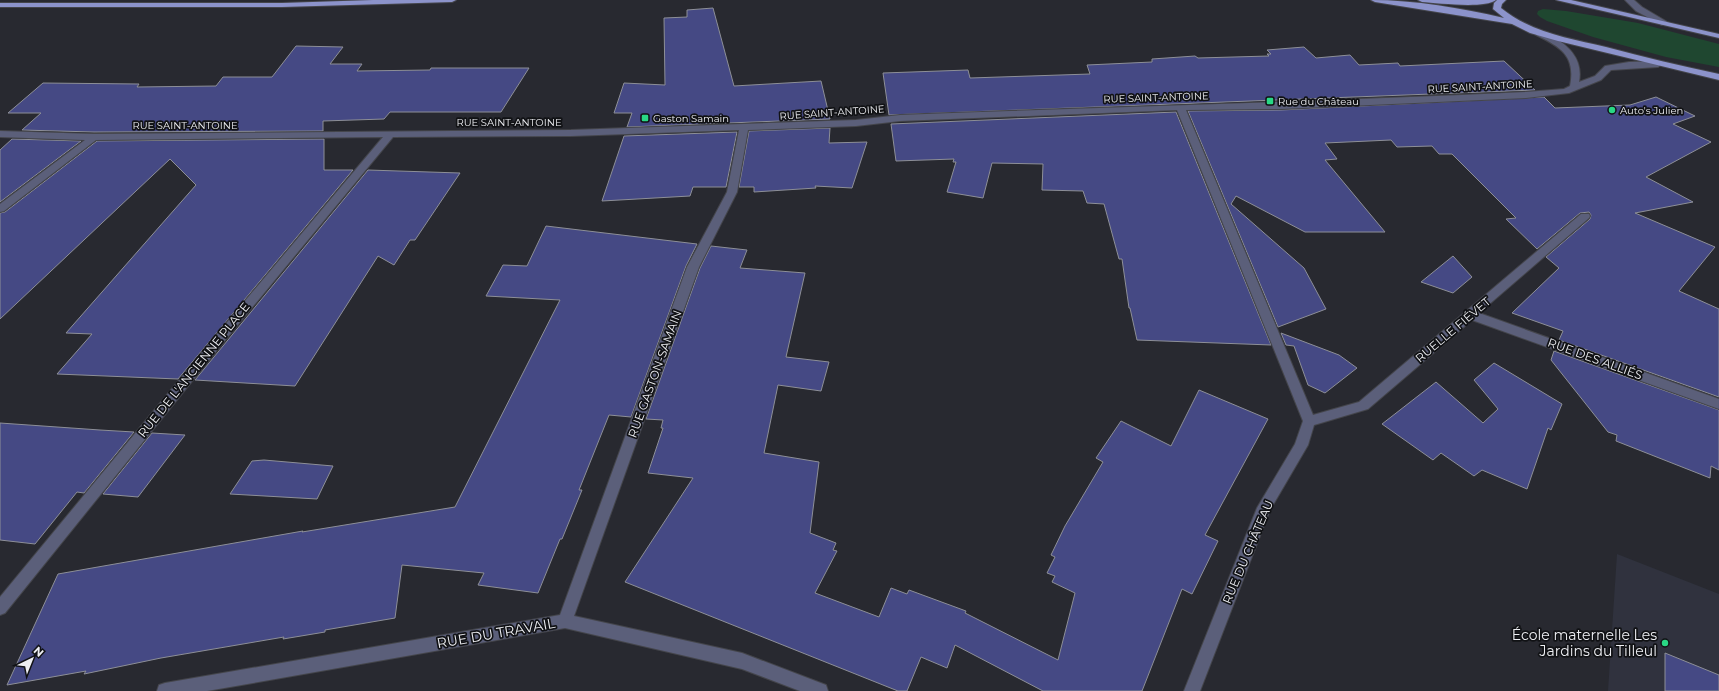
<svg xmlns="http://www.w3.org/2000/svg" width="1719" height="691" viewBox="0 0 1719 691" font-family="Montserrat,sans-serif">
  <rect width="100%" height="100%" fill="#282930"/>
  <path fill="#30323e" d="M1617 554 1719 594V691H1608Z"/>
  <path fill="#1f4730" d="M1543 9 1566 11 1638 23 1719 44V67L1666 57 1593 37 1547 21 1540 17 1537 14 1538 11Z"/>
  <path fill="#454984" stroke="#8d8f97" d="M713 8 734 86 821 81 830 119 627 127 632 113H614L624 83 665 85 664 18 687 17V10Z
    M296 46 343 47 330 64H362L357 71 430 70 431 68H529L501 112H390L384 119 323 121V131L94 132 22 130 41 113H8L43 83 139 84 137 87 216 86 223 77H272Z
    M1304 47 1316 58 1350 55 1359 65 1398 63 1400 66 1504 61 1535 90 889 115 883 73 968 70 970 78 1090 74 1087 65 1152 62V59L1195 56 1198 58 1269 56 1267 54H1271L1267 50Z
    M1544 97 1555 108 1630 105 1656 97 1695 116 1673 124 1711 142 1646 177 1693 202 1635 213 1715 247 1679 291 1719 309V397L1559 340 1563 331 1512 313 1559 268 1546 257 1590 219 1591 215 1589 212 1580 213 1537 249 1506 219 1516 218 1452 154H1439L1432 146 1397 147 1391 140 1325 143 1337 159 1325 160 1385 232H1305L1236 196 1231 204 1304 268 1326 309 1278 327 1188 111 1281 110Z
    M1176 112 1271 345 1137 340 1130 308H1129L1122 259H1119L1104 204 1087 203 1083 191 1042 190 1043 164 992 163 983 198 947 192 956 162H953L954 159 896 161 891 124Z
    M830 128 829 143 867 142 852 188 815 186 816 188 754 192V187H739L749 131Z
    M737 132 726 187H693L690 196 602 201 624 136Z
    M12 139 81 141 0 202V150Z
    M324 139V170H353L178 379 57 374 92 334 66 333 196 185 170 159 0 319V213L5 212 97 141Z
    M368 170 460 173 415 240H410L394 265 378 256 295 386 195 380Z
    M546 226 697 244 686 266 631 417 609 415 579 490H582L562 539H560L538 593 478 585 484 573 402 565 395 618 325 630V632L283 639 284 637 161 658 84 674 86 671 7 685 58 574 303 531 302 532 455 507 560 300 486 296 503 265 527 266Z
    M711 246 747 250 740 268 805 273 786 357 829 362 821 391 778 385 764 453 819 462 810 533 836 543 833 550 837 551 815 593 879 617 891 588 907 594 909 590 966 611 965 613 1058 660 1075 593 1052 582 1055 576 1047 573 1055 557 1051 555 1065 526 1103 462 1096 458 1121 421 1171 446 1199 390 1268 419 1205 535 1218 541 1192 594 1182 589 1142 691H1043L955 645 947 668 921 657 907 691H898L625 582 693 478 648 473 663 428H661L663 420 646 419 700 268Z
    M1453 256 1472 277 1453 293 1421 282Z
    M1281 333 1339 355 1357 368 1325 393 1308 385 1294 346 1286 345Z
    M1554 351 1719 410V470L1711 466 1710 478 1616 441 1617 435 1608 432 1551 360Z
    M1494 363 1562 404 1551 430 1548 428 1527 489 1482 470 1474 476 1441 453 1433 460 1382 424 1436 382 1483 423 1498 409 1474 380Z
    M0 423 100 430 134 432 84 493 77 492 35 544 0 540Z
    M152 433 185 435 138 497 103 494Z
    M264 460 333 466 317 499 230 494 252 461Z
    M1665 653 1719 675V691H1665Z"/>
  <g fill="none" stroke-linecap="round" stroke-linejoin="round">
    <g stroke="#44454b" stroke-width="2">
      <path id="minor" d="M1625 0H1634L1642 7 1669 23 1662 25 1636 11Z
        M1536 31C1542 30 1548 34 1553 37 1571 47 1583 61 1579 82L1595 76 1605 66 1629 62 1658 61 1662 64 1658 67 1611 70 1601 80 1569 93 1526 98 1281 109 1186 110 1313 415 1359 402 1581 214H1589L1590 216 1589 218 1479 313 1719 399V409L1472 320 1368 409 1314 425 1308 445 1270 510 1200 691H1184L1257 508 1295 444 1303 421 1177 110 900 121 856 126 748 130 737 192 699 267 574 616 742 653 826 685 828 691H800L742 669 565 628 207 691H157L159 685 165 683 560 615 687 267 727 192 739 130 571 136 393 137 226 339 5 613 0 615V597L218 333 383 137 96 140 4 211 0 212V204L85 140 0 137V131L94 134 571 130 856 120 900 115C1109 107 1317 102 1526 92L1564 89 1570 86C1576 56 1561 47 1536 35Z"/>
    </g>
    <g stroke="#44454b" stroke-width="2">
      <path id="major" d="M373 0H456L452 2 282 7H0V3H282Z
        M1371 0C1415 0 1461 8 1504 18L1493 9 1494 3 1497 0H1506L1502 4 1501 8C1532 33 1569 38 1606 47 1643 57 1681 66 1719 74V80L1558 41 1530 33 1512 24 1375 2Z
        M1418 0H1496C1485 9 1437 3 1422 2Z
        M1556 0H1571L1719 34V38Z"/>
    </g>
    <use href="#minor" fill="#5b5f7a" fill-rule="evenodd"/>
    <use href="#major" fill="#8c93cb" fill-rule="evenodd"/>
  </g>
  <g fill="#29d885" stroke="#111215" stroke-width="1.5">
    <rect x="1266" y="97" width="8" height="8" rx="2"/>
    <circle cx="1612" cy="110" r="4"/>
    <rect x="641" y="114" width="8" height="8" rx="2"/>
    <circle cx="1665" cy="643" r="4"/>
  </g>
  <g text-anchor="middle" stroke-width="3.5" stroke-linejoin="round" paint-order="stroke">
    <g font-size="10" fill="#eeeff3" stroke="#111215">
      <text transform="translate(1480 86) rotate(-3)" y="4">RUE SAINT-ANTOINE</text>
      <text transform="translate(1156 97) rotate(-2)" y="4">RUE SAINT-ANTOINE</text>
      <text transform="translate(832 112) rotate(-4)" y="4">RUE SAINT-ANTOINE</text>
      <text x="509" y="126">RUE SAINT-ANTOINE</text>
      <text x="185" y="129">RUE SAINT-ANTOINE</text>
    </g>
    <g font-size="10" fill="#eeeff3" stroke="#111215" text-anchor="start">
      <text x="1278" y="105">Rue du Château</text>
      <text x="1620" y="114">Auto's Julien</text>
      <text x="653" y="122">Gaston Samain</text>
    </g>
    <g font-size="12" fill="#eeeff3" stroke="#111215">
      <text transform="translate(1453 330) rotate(-40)" y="4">RUELLE FIÉVET</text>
      <text transform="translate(1595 359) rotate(20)" y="4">RUE DES ALLIÉS</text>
      <text transform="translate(194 370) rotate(-51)" y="4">RUE DE L'ANCIENNE PLACE</text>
      <text transform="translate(655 374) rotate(-70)" y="4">RUE GASTON-SAMAIN</text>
      <text transform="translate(1248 552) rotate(-67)" y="4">RUE DU CHÂTEAU</text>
    </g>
    <g font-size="14" fill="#eeeff3" stroke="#111215">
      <text transform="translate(496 633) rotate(-10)" y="5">RUE DU TRAVAIL</text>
    </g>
    <g font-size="14" fill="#eeeff3" stroke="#111215" text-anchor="end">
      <text x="1657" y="640">École maternelle Les<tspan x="1657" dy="16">Jardins du Tilleul</tspan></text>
    </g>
  </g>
  <g transform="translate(32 659) rotate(43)" stroke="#111215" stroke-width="3" paint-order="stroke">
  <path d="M0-3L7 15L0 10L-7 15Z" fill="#eeeff3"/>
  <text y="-6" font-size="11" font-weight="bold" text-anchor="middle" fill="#eeeff3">N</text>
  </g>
</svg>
